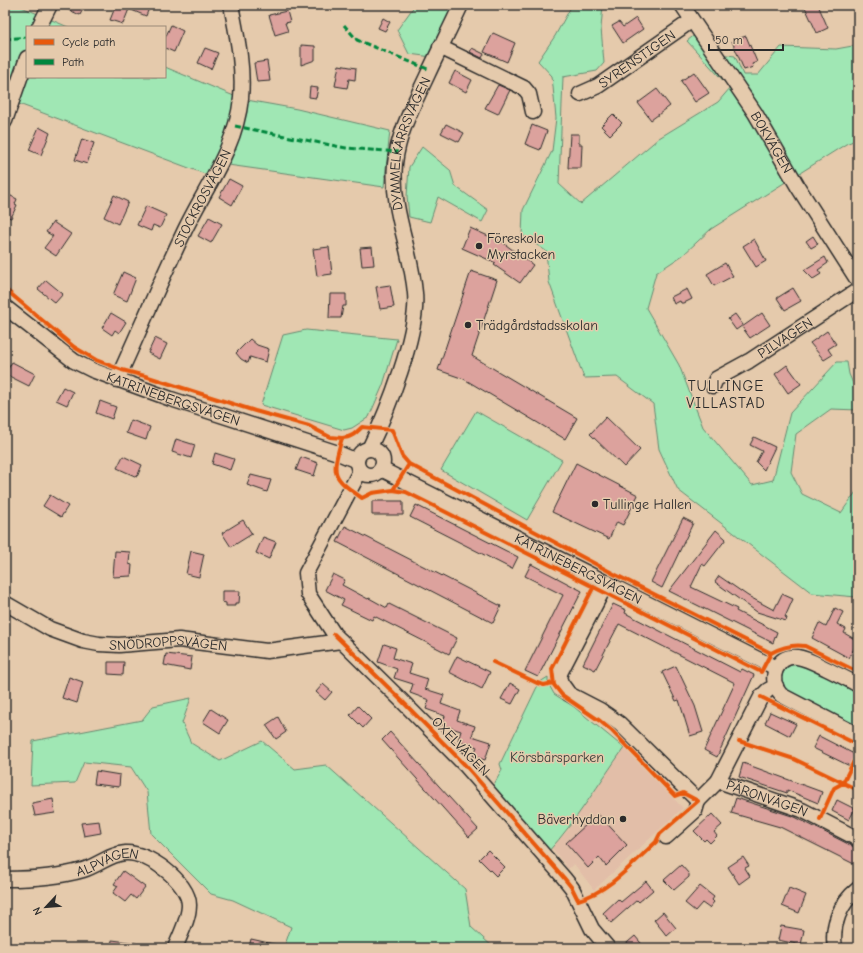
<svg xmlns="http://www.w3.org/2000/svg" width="863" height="953" viewBox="0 0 863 953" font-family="'Comic Neue',sans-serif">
  <rect width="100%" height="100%" fill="#e5caac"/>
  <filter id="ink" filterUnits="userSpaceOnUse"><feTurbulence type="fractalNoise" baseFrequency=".025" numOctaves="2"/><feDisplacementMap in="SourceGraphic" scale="8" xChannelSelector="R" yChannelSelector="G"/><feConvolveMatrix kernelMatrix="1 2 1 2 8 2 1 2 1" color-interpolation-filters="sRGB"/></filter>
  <g filter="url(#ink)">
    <path fill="#e2bea8" d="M624 748 683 808 594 890 574 864 568 869 552 848 568 830 588 799Z"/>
    <path fill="#a0e7b4" stroke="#668970" d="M5 5H17L68 27H27V77H165V67L241 99 297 109 390 131 384 187 221 164 213 177 11 101 5 99Z
      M415 5H457L432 57 409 54 397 30Z
      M572 5H603L601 28 604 63 597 71 563 77 559 184 581 204 659 138 718 102 730 88 687 41 697 33 712 53 735 56 743 75H758L781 47 836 49 858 45V139L846 144 711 229 683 255 656 273 646 308 679 365 703 427 752 485 773 480 790 413 837 362H847L849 374 857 393 858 410 831 409 796 434 791 472 802 494 841 513 858 489V599L856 597 812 593 678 490 659 449 653 404 617 377 584 378 549 282 546 251 522 235 523 210 552 151 556 118 552 76 538 61 555 36Z
      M422 147 450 170 455 186 488 210 482 222 438 197 430 222 409 217 407 196 409 167Z
      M306 330 397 339 383 385 369 417 352 428 344 430 261 405 283 335Z
      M476 411 562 460 527 520 441 470Z
      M794 664H801L858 690V730L788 692C778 681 780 669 794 664Z
      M548 677V683L554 694 574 707 624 748C599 783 577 820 548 852L492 788 502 770 500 764 536 689 540 682Z
      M191 698 182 723 191 743 220 761 262 741 295 769 326 765 465 889 471 927 494 948H284L291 927 233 900 211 894 151 834 147 792 131 767 84 762 75 783 31 785 33 741 142 720 153 706Z"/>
    <path fill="#dca29d" stroke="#2b2b2b" d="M58 5H85L80 15Z
      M116 5H147L146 7 149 8 146 16 129 9 123 24 110 20Z
      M804 5H818L828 28 817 33Z
      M287 11 290 22 285 23 288 31 275 35 269 15Z
      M383 18 390 22 385 31 378 28Z
      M636 18 643 29 623 43 612 26 619 22 623 27Z
      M171 25 183 31 174 52 165 48V38Z
      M493 33 515 43 507 62 484 52Z
      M746 36 757 62 752 64 753 67 744 70 732 41Z
      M301 45 315 46V60L301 65Z
      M205 48 218 53 211 69 198 63Z
      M472 48 484 54 482 58 470 52Z
      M267 61 270 81 257 82 254 63Z
      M339 65 356 68 355 80 349 79 347 88 335 86Z
      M455 71 472 80 466 92 449 83Z
      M694 72 709 93 695 102 681 81Z
      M498 85 510 90 498 114 485 108Z
      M310 87 318 88 316 98 309 97Z
      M657 89 670 106 651 120 638 103Z
      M613 114 622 123 610 135 601 126Z
      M446 124 464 133 459 142 441 133Z
      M532 125 547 131 540 150 525 144Z
      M39 127 50 133 41 155 29 150Z
      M570 134H579V144H582L581 168H568Z
      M82 139 94 143 87 164 75 160Z
      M229 179 242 186 232 205 219 197Z
      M5 193 17 199 15 204 17 205 11 218 5 216Z
      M114 195 128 202 118 224 104 217Z
      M146 206 166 215 160 228 153 225 151 231 137 225Z
      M209 217 222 224 211 243 198 236Z
      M53 222 71 234 56 256 44 248 53 236 46 232Z
      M470 228 502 242 533 265 520 283 494 265 496 263 462 248Z
      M813 236 818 244 811 248 806 241Z
      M754 239 766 261 756 267 743 246Z
      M329 247 332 274 317 276 313 249Z
      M372 247 374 265 362 266 360 248Z
      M825 257 828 263 818 270 821 274 813 279 804 270Z
      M725 263 733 276 714 286 707 274Z
      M471 271 497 280 472 356 577 418 565 439 464 379 438 370Z
      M123 272 136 278 127 301 113 295Z
      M46 280 63 294 55 303 38 289Z
      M390 285 394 307 380 309 376 287Z
      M793 288 801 301 785 310 777 298Z
      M687 289 692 299 684 303H681L680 301 674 304 671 297Z
      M330 294H346V306H343L341 318H329Z
      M111 313 126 322 119 333 115 330 112 335 102 328Z
      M762 313 770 325 750 338 742 327Z
      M735 314 743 325 736 330 728 319Z
      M827 331 836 344 828 349 832 355 824 360 810 343Z
      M155 338 167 344 160 359 148 353Z
      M250 339 257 345 269 349 266 362 250 357 248 363 241 359 236 353Z
      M12 362 35 374 29 386 5 374Z
      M787 365 801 384 788 393 775 374Z
      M63 387 73 392 67 405 56 400Z
      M100 401 116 407 112 419 96 413Z
      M606 417 640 450 624 467 590 434Z
      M131 420 150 427 146 440 126 433Z
      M754 437 775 447 764 470 756 462 762 451 750 445Z
      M176 439 195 445 191 458 172 452Z
      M215 453 234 459 230 470 212 464Z
      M123 456 142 465 137 477 117 468Z
      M301 457 318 463 314 476 296 470Z
      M576 463 638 495 623 525 617 522 609 539 552 512Z
      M251 475 271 480 267 492 247 485Z
      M50 495 68 506 61 517 43 506Z
      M372 501H403V515H372Z
      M416 505 518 557 512 569 410 517Z
      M683 518 693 523 662 588 651 582Z
      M243 520 252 534 231 547 222 533Z
      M345 526 501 606 493 623 337 542Z
      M716 530 726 539 705 566 702 564 691 587 737 609 736 611 777 632 773 643 669 591Z
      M263 537 276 542 269 559 256 553Z
      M115 551 130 552 129 564 132 565 131 576 113 577Z
      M191 551 204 554 199 577 186 574Z
      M531 564 582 591 538 677 525 671 563 595 525 576Z
      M333 574 345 580 342 585 368 599 369 598 387 608 389 604 457 638 449 654 374 616 372 620 341 605 344 600 325 590Z
      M719 576 748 596 774 610 782 594 793 599 785 617 787 618 786 621 757 612 715 582Z
      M222 591H240L239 603H235V606H226V603L222 602Z
      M613 604 626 610 625 613 740 672 742 669 754 675 717 757 704 750 735 683 619 624 595 670 583 664Z
      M835 608 843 612 837 624 846 629 844 633 858 641 849 658 812 638 819 623 826 627Z
      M384 644 396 648 393 658 412 664 409 673 428 679 425 689 444 695 441 704 460 711 457 720 475 726 472 736 491 742 485 760 473 756 477 747 458 740 461 731 442 725 445 716 426 709 429 700 410 693 413 684 394 678 397 669 378 662Z
      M166 654 192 657 190 670 164 665Z
      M457 656 490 672 482 689 449 672Z
      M108 662H124L123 675 108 674Z
      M676 666 695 706 703 732 690 736 679 700 676 701 662 672Z
      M69 677 83 682 77 703 62 698Z
      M510 683 520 689 512 704 501 699Z
      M323 684 332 692 325 700 316 692Z
      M358 706 371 719 363 728 350 715Z
      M211 709 228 720 220 733 203 722Z
      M770 712 796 724 790 736 765 723Z
      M278 717 286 732 276 739 266 725Z
      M390 732 478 829 469 837 382 740Z
      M819 736 858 756V770L813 748Z
      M743 763 822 792 818 803 787 790V793L739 777Z
      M96 771 120 775 119 787 94 784Z
      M736 798 795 817 858 849V866L780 827 731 813Z
      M53 799 55 813 35 816 32 803Z
      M837 800 855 809 849 820 832 811Z
      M598 814 627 845 606 866 599 857 588 868 566 843Z
      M712 814 722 825 714 832 717 836 710 843 706 839 704 841 694 831Z
      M99 821 101 833 84 836 81 823Z
      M488 850 505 867 496 876 479 859Z
      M743 857 749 866 745 868 750 876 739 884 728 867Z
      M681 865 689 874V877L674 890 664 880Z
      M123 871 145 887 136 899 131 895 125 902 113 893 118 886 114 884Z
      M646 881 653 890 639 902 637 900 611 923 603 913 618 899 621 902Z
      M700 886 714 897 712 900 714 902 709 908 702 903 695 911 685 903Z
      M789 888 806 895 799 913 782 906Z
      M663 912 676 928 667 936 654 920Z
      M781 926 804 930 801 945 778 940Z
      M635 936 645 948H621Z
      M251 939 278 945V948H249Z
      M112 940 136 943 135 948H111Z"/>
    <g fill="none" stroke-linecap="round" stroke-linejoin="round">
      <g stroke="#2b2b2b" stroke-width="17">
        <g id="minor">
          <path id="s1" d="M682 5 755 113 798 187 858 281"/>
          <path d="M39 27 50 5"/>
          <path d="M440 47 524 88 529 94 533 112"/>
          <path id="s2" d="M580 94 598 86 691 21"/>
          <path d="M5 121 27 58"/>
          <path id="s3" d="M5 307 74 361 92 370 171 399 338 453 357 461"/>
          <path id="s4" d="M117 380C139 332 160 282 183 234 204 189 236 149 241 98 244 67 237 36 231 5"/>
          <path id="s5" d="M713 386 716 379 749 361 858 290"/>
          <circle cx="370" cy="462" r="13"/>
          <path id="s6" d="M369 449C387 412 419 333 415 293 411 247 391 212 395 164 398 133 414 104 427 76 438 52 450 29 461 5"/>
          <path id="s7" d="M381 469 776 668"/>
          <path d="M360 471 306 573 308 594 334 634 401 700 465 765 564 878 572 888 592 929 608 948"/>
          <path d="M607 582 561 671 559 677 561 683 569 694 600 710 620 724 698 801"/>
          <path id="s8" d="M5 603 50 629 83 641 99 644 119 645 179 640 267 651 341 641"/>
          <path d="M858 685C848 679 837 674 827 669 811 661 787 646 776 669 772 678 775 688 781 695L858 735"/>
          <path id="s9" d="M718 781 802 810 858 839"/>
          <path d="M698 801 718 781 761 697 768 690 776 686"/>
          <path d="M666 837 695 811 698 801"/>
          <path id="s10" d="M5 879C31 879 59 877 83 870 97 866 110 854 125 853 147 851 189 882 189 905 189 919 180 935 175 948"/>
          <path d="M835 948C831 926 840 903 858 889"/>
        </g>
      </g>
      <use href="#minor" stroke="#e5caac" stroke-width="14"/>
      <path stroke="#00873e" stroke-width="3" stroke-dasharray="6 3" stroke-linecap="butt" d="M344 25 357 40 430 70
        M5 39 27 37
        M235 126 346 148 398 152"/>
      <g stroke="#e5caac" stroke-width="6">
        <path id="cycleway" d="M5 289 74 347 96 360 122 370 145 376 255 411 309 426 330 437 342 438C351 438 356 433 362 427L392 430 402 456 409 464 393 490 372 493 362 498C330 476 332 474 342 438
          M409 464 616 575 771 653C782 647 792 644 805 646L858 672
          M393 490 406 492 428 503 761 672 771 653
          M593 588 552 669 554 685 562 695 600 721 612 731 675 796 683 793 698 801
          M334 634 401 700 465 765 564 878 572 888 578 900C609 892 633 863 656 842L660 834 698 801
          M493 662 537 683 544 685 553 683
          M761 697 858 745
          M739 741 794 759 858 790
          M820 819 834 788 843 783 858 753"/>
      </g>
      <use href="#cycleway" stroke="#e8590c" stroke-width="4"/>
    </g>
  </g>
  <g fill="#2b2b2b" stroke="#e5caac" stroke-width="1.5">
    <circle cx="479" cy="246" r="4"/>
    <circle cx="468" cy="325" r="4"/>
    <circle cx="595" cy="504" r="4"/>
    <circle cx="623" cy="819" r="4"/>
  </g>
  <g text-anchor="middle" stroke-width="3" stroke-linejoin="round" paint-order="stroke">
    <g font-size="14" fill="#2b2b2b" stroke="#e5caac">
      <text dy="5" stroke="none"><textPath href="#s2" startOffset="67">SYRENSTIGEN</textPath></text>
      <text dy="5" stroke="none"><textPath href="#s1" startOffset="164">BOKVÄGEN</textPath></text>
      <text dy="5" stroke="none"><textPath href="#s6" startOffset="318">DYMMELKÄRRSVÄGEN</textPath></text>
      <text dy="5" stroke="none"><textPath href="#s4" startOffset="201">STOCKROSVÄGEN</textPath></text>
      <text dy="5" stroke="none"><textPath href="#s5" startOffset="88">PILVÄGEN</textPath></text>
      <text dy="5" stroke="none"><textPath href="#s3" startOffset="194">KATRINEBERGSVÄGEN</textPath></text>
      <text dy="5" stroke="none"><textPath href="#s7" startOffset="221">KATRINEBERGSVÄGEN</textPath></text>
      <text dy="5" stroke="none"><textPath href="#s8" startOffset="173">SNÖDROPPSVÄGEN</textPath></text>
      <text transform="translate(461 746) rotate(46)" y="5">OXELVÄGEN</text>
      <text dy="5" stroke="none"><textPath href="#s9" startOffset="52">PÄRONVÄGEN</textPath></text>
      <text dy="5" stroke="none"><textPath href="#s10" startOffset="105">ALPVÄGEN</textPath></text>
    </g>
    <g font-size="14" fill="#2b2b2b" stroke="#e5caac" text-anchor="start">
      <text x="487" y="243">Föreskola<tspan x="487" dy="16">Myrstacken</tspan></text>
      <text x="476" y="330">Trädgårdstadsskolan</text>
      <text x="603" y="509">Tullinge Hallen</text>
      <text x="615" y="824" text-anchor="end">Bäverhyddan</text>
    </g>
    <g font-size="14" fill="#373e39" stroke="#e5caac">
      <text x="557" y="762">Körsbärsparken</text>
    </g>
    <g font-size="15" letter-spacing="1" fill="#2b2b2b" stroke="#e5caac">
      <text x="726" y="391">TULLINGE<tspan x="726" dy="17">VILLASTAD</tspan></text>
    </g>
  </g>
  <rect width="863" height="953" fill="none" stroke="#e5caac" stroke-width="20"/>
  <rect x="10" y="10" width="843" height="933" fill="none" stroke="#2b2b2b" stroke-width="1.5" filter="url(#ink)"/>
  <rect x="26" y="26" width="140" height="52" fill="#e5caac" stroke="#9b8a78"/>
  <rect x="34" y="39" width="20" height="6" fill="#e8590c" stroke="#9b8a78"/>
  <text x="62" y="46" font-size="12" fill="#2b2b2b">Cycle path</text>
  <rect x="34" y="59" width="20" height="6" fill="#00873e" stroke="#9b8a78"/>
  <text x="62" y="66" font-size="12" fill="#2b2b2b">Path</text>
  <g transform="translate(46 907) rotate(244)" stroke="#e5caac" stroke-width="3" paint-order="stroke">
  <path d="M0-3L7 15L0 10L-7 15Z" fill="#2b2b2b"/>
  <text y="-6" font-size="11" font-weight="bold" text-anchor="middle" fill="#2b2b2b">N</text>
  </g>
  <path d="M709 44v6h74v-6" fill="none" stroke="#2b2b2b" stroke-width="2"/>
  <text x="715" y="44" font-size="12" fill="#2b2b2b" stroke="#e5caac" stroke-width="3" paint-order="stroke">50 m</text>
</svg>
